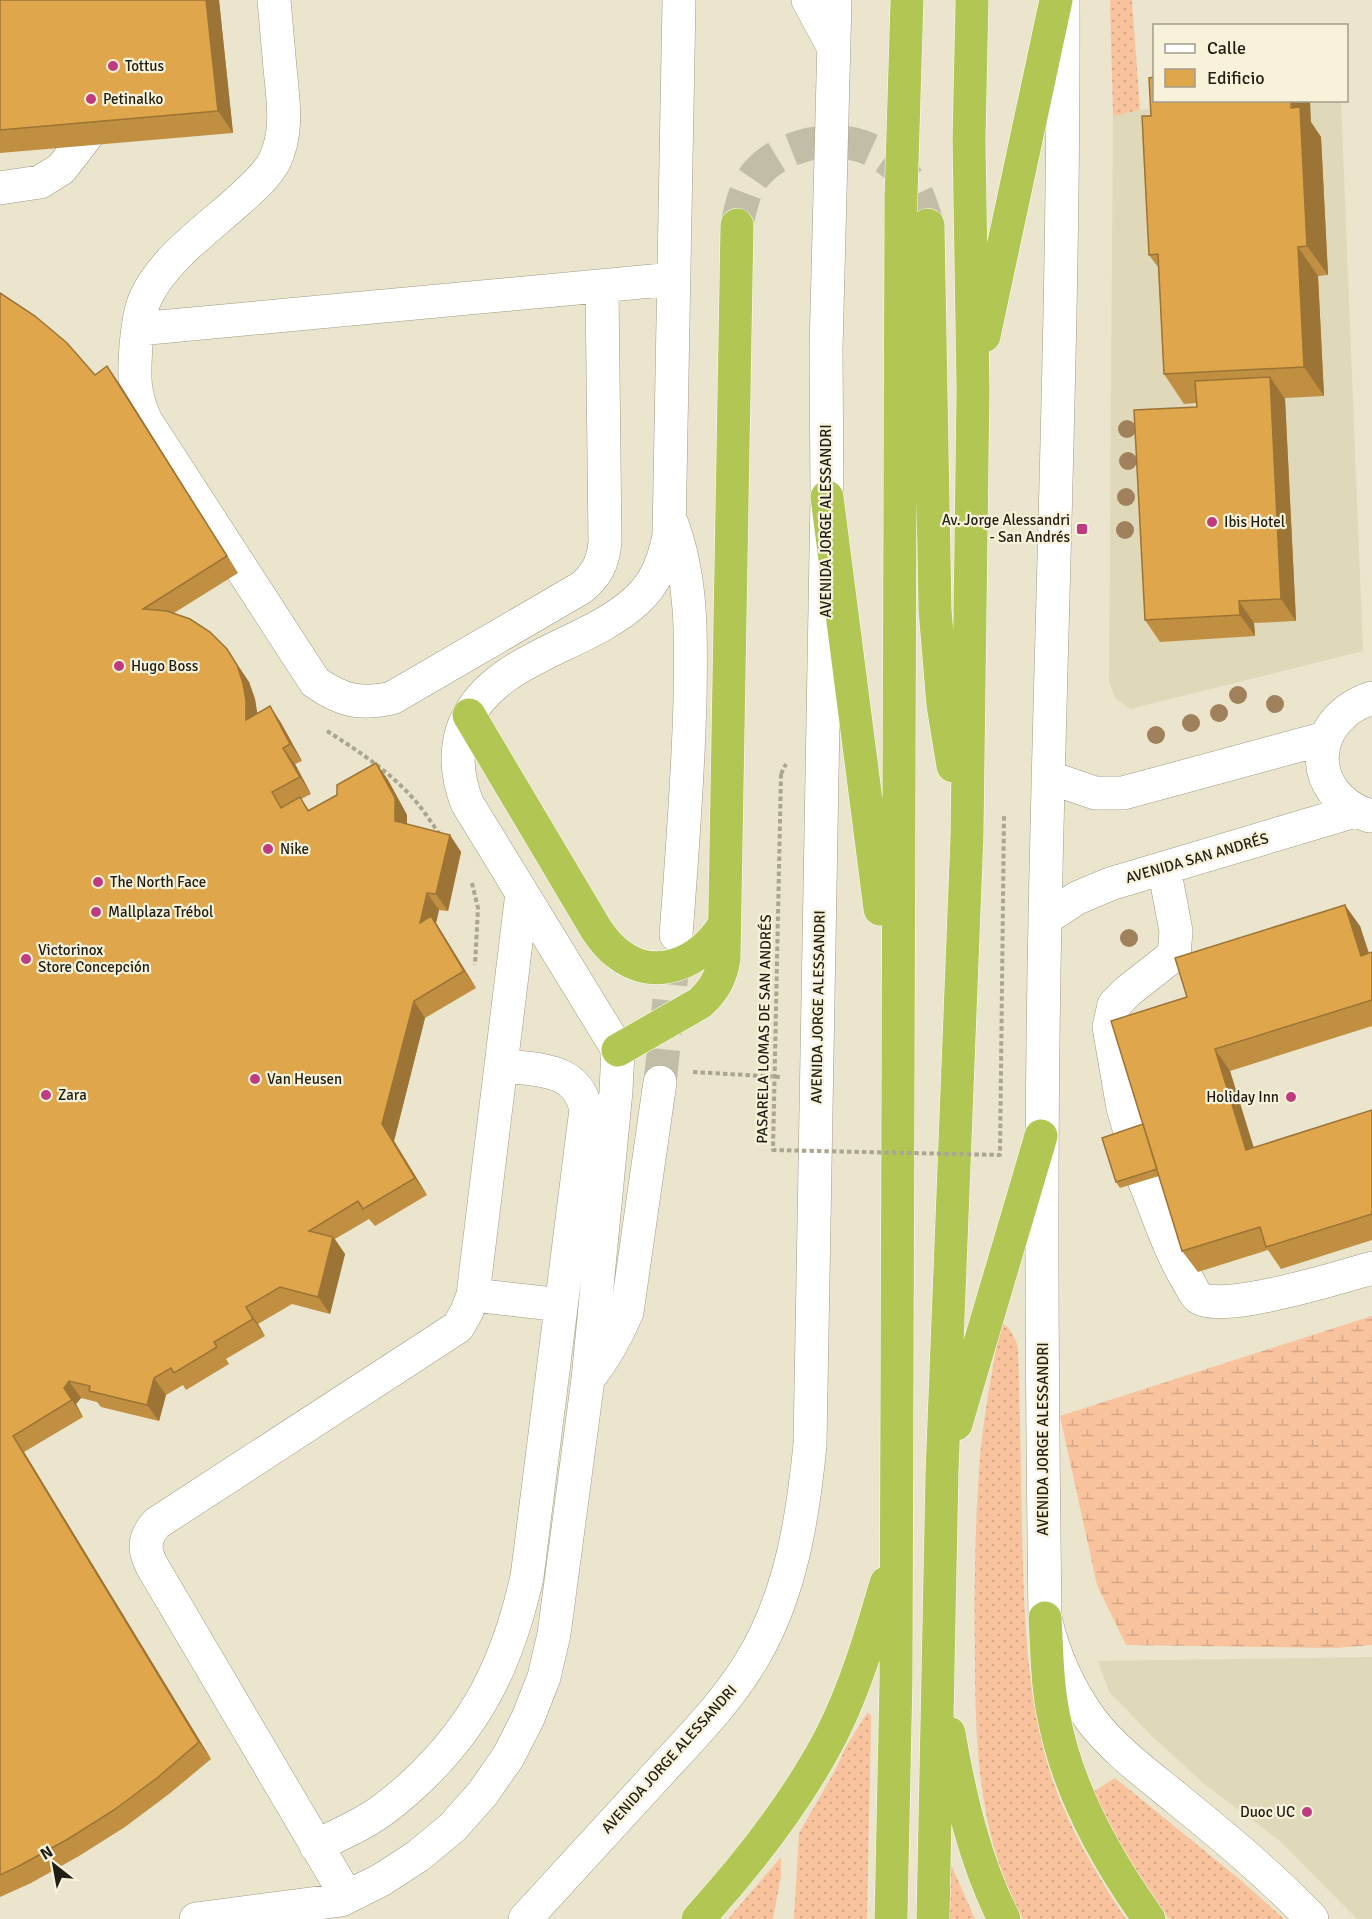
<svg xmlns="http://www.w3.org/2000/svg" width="1372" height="1919" viewBox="0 0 1372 1919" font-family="Signika,sans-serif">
  <defs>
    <pattern id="grass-dots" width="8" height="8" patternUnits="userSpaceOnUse" patternTransform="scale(1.5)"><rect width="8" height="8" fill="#f9c39e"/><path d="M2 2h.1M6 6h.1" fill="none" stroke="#d5a787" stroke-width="1.8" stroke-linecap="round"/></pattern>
    <pattern id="wetland-marsh" width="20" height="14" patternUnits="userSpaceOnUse" patternTransform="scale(1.5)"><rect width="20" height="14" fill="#f9c39e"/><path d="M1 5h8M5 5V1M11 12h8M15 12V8" fill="none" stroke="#d5a787"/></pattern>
  </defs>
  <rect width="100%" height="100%" fill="#eae5cc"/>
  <path fill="#dfd9b9" d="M1198 101H1341L1363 651 1130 709 1115 698 1109 681 1113 116 1140 110 1169 108Z
    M1372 1657V1919H1357L1280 1841 1203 1783 1152 1736 1109 1692 1098 1661Z"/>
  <path fill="url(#grass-dots)" d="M1110 0H1132L1140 110 1113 116Z
    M1001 1322C1011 1329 1014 1336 1018 1347 1020 1408 1021 1469 1022 1530 1024 1613 1026 1698 1052 1778 1069 1829 1097 1875 1126 1919H1023C979 1840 975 1746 975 1657 974 1591 975 1523 980 1457 984 1412 993 1367 1001 1322Z
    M867 1713 871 1715V1725L867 1919H794L799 1833 836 1769 846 1747Z
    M1115 1778 1238 1878 1284 1919H1169L1133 1868 1091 1793Z
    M946 1853 975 1919H945Z
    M781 1857V1876L773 1919H728Z"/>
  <path fill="url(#wetland-marsh)" d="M1372 1316V1645L1334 1648 1126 1645 1097 1585 1060 1416Z"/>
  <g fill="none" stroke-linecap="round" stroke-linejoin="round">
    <path stroke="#c1bda7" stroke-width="33" stroke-dasharray="33 16" stroke-linecap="butt" d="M660 1082 676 938"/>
    <path stroke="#c1bda7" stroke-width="33" stroke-dasharray="33 16" stroke-linecap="butt" d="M737 225C740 210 743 195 751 181 761 165 781 152 799 147 841 133 884 146 910 182 919 195 923 210 928 225"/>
    <g stroke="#a19c85" stroke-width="34">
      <path id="minor" d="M274 0C276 23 278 45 280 68 283 100 289 132 274 162 265 178 250 190 237 202 207 229 164 259 146 297 139 312 138 329 136 345 134 375 133 394 146 421L315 682C342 701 360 705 392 698L581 588C597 575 603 563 605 542L602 287
        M808 0 833 46
        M1063 0C1064 306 1051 613 1045 919 1040 1152 1042 1385 1045 1618 1054 1656 1069 1690 1092 1721 1115 1751 1147 1774 1176 1798 1223 1836 1270 1875 1312 1919
        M0 188 40 182 61 169 106 111
        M138 329 674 279
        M672 524C693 581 691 641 690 701 688 779 682 857 676 935
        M1048 777 1095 793H1123L1326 738
        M1370 816C1305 795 1307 719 1372 698
        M1045 919 1077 898 1110 884 1355 811
        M1131 1135 1123 1108 1109 1027 1114 1005 1128 991 1174 955 1176 931 1164 868
        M1144 1180C1158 1214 1169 1250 1188 1281 1191 1286 1194 1294 1198 1297 1219 1315 1344 1276 1372 1268
        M473 1295 561 1305
        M589 1378C606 1356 616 1338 627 1312L660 1082
        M316 1846C334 1837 353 1829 369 1819 386 1809 402 1795 416 1782 479 1723 508 1661 527 1577L586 1109C576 1066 538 1071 501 1065
        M347 1897 152 1566C143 1549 144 1537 157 1523L458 1327 467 1311 473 1295 522 893
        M196 1919 341 1900 381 1880 418 1856 453 1827 483 1793 508 1757 528 1718 544 1677 554 1634 588 1379 616 1091 618 1050 467 803C457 777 454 750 465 723 495 656 587 647 637 600 656 583 664 560 669 536L679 0
        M525 1919C569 1871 613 1823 657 1775 693 1736 731 1698 757 1651 792 1588 803 1515 810 1445L827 497 826 350 835 0"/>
    </g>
    <g stroke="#fff" stroke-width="34">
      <path id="highway" d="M928 225 935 610 943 705 953 766
        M984 336 1056 0
        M827 497 880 909
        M469 715 596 929C602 938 608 946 617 953 655 984 702 962 724 925
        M618 1050 700 1003C714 990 721 978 724 959L737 225
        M956 1424 1041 1136
        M1045 1618C1047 1652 1047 1686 1054 1718 1068 1791 1106 1859 1149 1919
        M949 1733C960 1797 975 1862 1004 1919
        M698 1919C749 1863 797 1802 832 1734 856 1686 871 1635 886 1583
        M891 1919 896 1679 901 197 907 0
        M933 1919 942 1472 967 835 973 390 969 140 972 0"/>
    </g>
    <path stroke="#aaa692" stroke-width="4" stroke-dasharray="4.5 3" stroke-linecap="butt" d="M327 731C360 752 393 774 418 804 426 814 433 825 440 835
      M781 774 786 764
      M472 883 478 908 475 965
      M693 1072 781 1077"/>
    <use href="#minor" stroke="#fff" stroke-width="33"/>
    <use href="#highway" stroke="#b2c753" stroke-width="33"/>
    <path stroke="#aaa692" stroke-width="4" stroke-dasharray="4.5 3" stroke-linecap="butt" d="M781 774 773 1150 1000 1155 1004 815"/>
  </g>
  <g fill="#a0815c">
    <circle cx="1127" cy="429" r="9"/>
    <circle cx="1128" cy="461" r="9"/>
    <circle cx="1126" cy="497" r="9"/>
    <circle cx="1125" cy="530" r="9"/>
    <circle cx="1238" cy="695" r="9"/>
    <circle cx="1275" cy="704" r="9"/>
    <circle cx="1219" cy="713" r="9"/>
    <circle cx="1191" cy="723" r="9"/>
    <circle cx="1156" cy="735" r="9"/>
    <circle cx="1129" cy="938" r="9"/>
  </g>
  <path fill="#c08f41" d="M0 0H219L233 133 0 153Z
    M1311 122 1321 137 1328 275 1318 276 1324 396 1285 398 1296 621 1254 623 1255 636 1160 642 1145 620 1197 407 1196 403 1184 404 1164 374 1158 267 1149 255Z
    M0 293 95 375 119 383 238 573 174 613 238 666 249 682 255 699 257 713 270 706 281 723 302 761 295 764 311 794 301 799 309 810 337 795 376 763 388 780 407 815V824L450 835 461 852 448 911 439 910 436 923 476 988 425 1018 394 1141 427 1195 375 1226 369 1219 335 1239 345 1254 330 1314 292 1304 258 1324 265 1336 226 1359 229 1364 186 1390 183 1385 166 1395 159 1421 101 1407 97 1402 81 1398 76 1404 83 1417 24 1452 211 1759 169 1794 125 1827 79 1856 31 1883 0 1897Z
    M1360 926 1369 953 1372 952V1026L1230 1071 1254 1148 1372 1110V1240L1281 1269 1268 1250 1198 1272 1182 1251 1159 1176 1120 1188 1116 1182 1143 1124 1187 997Z"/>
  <path fill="#9c7435" d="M206 0H219L233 133 218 111Z
    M1291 100H1310L1311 122 1321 137 1328 275 1307 246Z
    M1298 247 1318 276 1324 396 1304 367Z
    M107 366 119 383 238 573 227 556Z
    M1270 377 1285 399 1296 621 1281 599Z
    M1239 601 1254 623 1255 636 1240 615Z
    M227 649 249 682 255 699 258 718 246 720Z
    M270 706 281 723 302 761 290 744Z
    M283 748 295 764 311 794 300 777Z
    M376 763 388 780 407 815V837L395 821Z
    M450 835 461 852 448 911 436 894Z
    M427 893 439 910 436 923 476 988 464 971 420 923Z
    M1345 905 1360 926 1372 964 1361 956Z
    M414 1001 425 1018 394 1141 427 1195 415 1178 382 1124Z
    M1215 1049 1230 1071 1261 1172 1246 1150Z
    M333 1237 345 1254 330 1314 318 1297Z
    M246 1307 258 1324 265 1336 253 1319Z
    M154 1378 166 1395 159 1421 147 1405Z
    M69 1381 81 1398 76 1404 83 1417 64 1388Z
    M13 1436 24 1452 211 1759 199 1742Z"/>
  <path fill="#dfa64c" stroke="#9c7435" stroke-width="1.5" d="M0 0H206L218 111 0 130Z
    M1155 77V100H1291V108L1300 107 1307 246 1298 247 1304 367 1164 374 1158 254 1149 255 1142 116H1151L1149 78Z
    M0 293 35 316 67 343 95 375 107 366 227 556 143 609 167 611 190 619 210 632 227 649 237 665 243 683 246 701V720L270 706 290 744 283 748 300 777 272 792 281 808 300 797 308 811 337 795V785L376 763 395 798V821L450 835 436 894 427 893 420 923 431 916 464 971 414 1001 382 1124 415 1178 363 1209 358 1201 309 1231 333 1237 318 1297 280 1287 246 1307 253 1319 214 1342 217 1347 174 1373 171 1368 154 1378 147 1405 89 1391 90 1386 69 1381 64 1388 72 1400 13 1436 199 1742 157 1778 114 1810 68 1839 19 1866 0 1875Z
    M1270 377 1281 599 1239 601 1240 615 1145 620 1134 410 1197 407 1195 381Z
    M1345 905 1361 956 1372 952V1000L1215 1049 1246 1150 1372 1110V1214L1266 1247 1260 1227 1182 1251 1111 1021 1187 997 1175 958Z
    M1143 1124 1157 1169 1116 1182 1102 1138Z"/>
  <g fill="#bf3b80" stroke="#f7f2d9" stroke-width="2">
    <circle cx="113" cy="66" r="6"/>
    <circle cx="91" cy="99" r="6"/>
    <circle cx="1212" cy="522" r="6"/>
    <rect x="1076" y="523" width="12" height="12" rx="3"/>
    <circle cx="119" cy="666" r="6"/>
    <circle cx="268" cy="849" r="6"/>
    <circle cx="98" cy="882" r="6"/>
    <circle cx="96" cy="912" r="6"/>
    <circle cx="26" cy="959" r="6"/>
    <circle cx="255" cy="1079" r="6"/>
    <circle cx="46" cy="1095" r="6"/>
    <circle cx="1291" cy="1097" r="6"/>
    <circle cx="1307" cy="1812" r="6"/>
  </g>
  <g text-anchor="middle" stroke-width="4.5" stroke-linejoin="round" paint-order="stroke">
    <g font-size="15" fill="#1f1d14" stroke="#f7f2d9" text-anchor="start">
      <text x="125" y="71">Tottus</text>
      <text x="103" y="104">Petinalko</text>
      <text x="1070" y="525" text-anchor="end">Av. Jorge Alessandri<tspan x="1070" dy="17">- San Andrés</tspan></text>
      <text x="1224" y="527">Ibis Hotel</text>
      <text x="131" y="671">Hugo Boss</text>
      <text x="280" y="854">Nike</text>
      <text x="110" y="887">The North Face</text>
      <text x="108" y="917">Mallplaza Trébol</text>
      <text x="38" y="955">Victorinox<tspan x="38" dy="17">Store Concepción</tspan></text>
      <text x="267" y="1084">Van Heusen</text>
      <text x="58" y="1100">Zara</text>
      <text x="1279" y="1102" text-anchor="end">Holiday Inn</text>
      <text x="1295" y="1817" text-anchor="end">Duoc UC</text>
    </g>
    <g font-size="15" fill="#1f1d14" stroke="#f7f2d9">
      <text transform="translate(826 521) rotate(-90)" y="5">AVENIDA JORGE ALESSANDRI</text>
      <text transform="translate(1197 858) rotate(-16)" y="5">AVENIDA SAN ANDRÉS</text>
      <text transform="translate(818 1007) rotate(-89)" y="5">AVENIDA JORGE ALESSANDRI</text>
      <text transform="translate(764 1029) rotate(-89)" y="5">PASARELA LOMAS DE SAN ANDRÉS</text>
      <text transform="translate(1043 1439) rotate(-90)" y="5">AVENIDA JORGE ALESSANDRI</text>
      <text transform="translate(669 1759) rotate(-48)" y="5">AVENIDA JORGE ALESSANDRI</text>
    </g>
  </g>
  <rect x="1153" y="24" width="195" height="78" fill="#f7f2d9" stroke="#a19d8a" stroke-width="1.5"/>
  <rect x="1165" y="44" width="30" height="9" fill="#ffffff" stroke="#a19d8a" stroke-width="1.5"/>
  <text x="1207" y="54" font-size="18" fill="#1f1d14">Calle</text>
  <rect x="1165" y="69" width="30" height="18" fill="#dfa64c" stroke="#a19d8a" stroke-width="1.5"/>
  <text x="1207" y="84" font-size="18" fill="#1f1d14">Edificio</text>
  <g transform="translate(54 1865) rotate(329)" stroke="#f7f2d9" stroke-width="4.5" paint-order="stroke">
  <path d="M0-4.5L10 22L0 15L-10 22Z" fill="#1f1d14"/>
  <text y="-9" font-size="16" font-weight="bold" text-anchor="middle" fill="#1f1d14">N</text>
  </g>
</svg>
